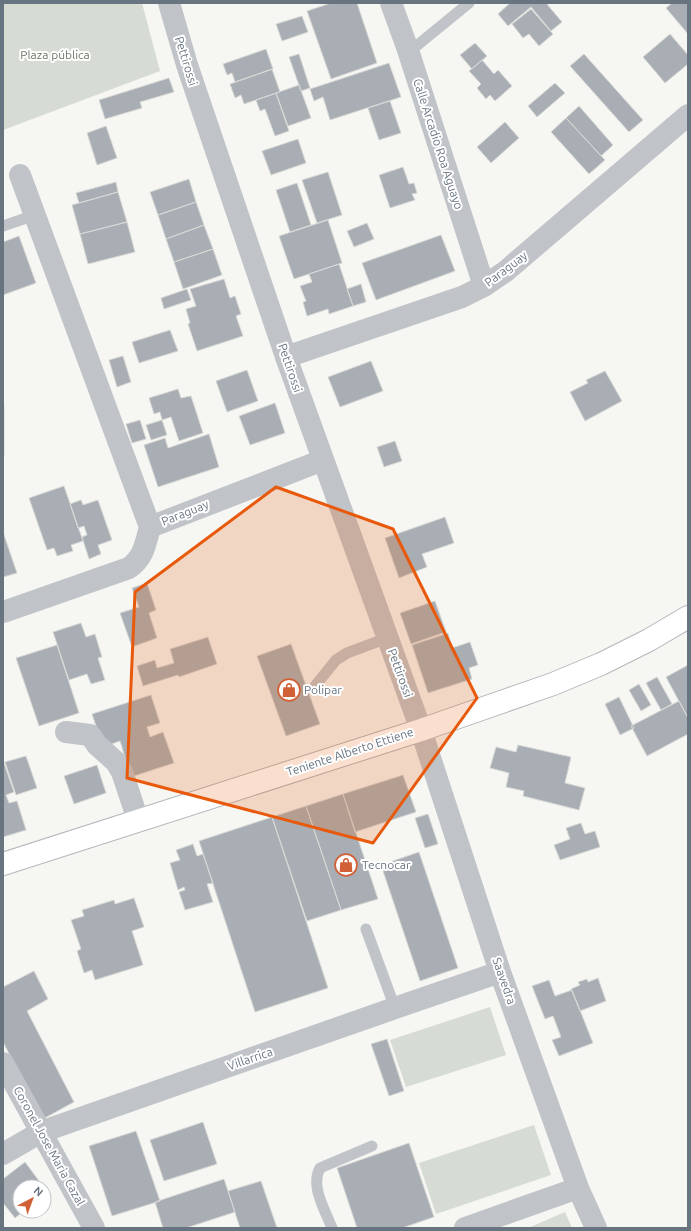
<svg xmlns="http://www.w3.org/2000/svg" width="691" height="1231" viewBox="0 0 691 1231" font-family="Ubuntu,sans-serif">
  <rect width="100%" height="100%" fill="#f6f6f3"/>
  <path fill="#d6dbd3" d="M3 3H142L160 71 3 130Z
    M490 1007 506 1055 406 1087 390 1040Z
    M534 1125 551 1175 436 1214 419 1163Z
    M565 1212 572 1228H528Z"/>
  <path fill="#a8aeb3" stroke="#d8d8d6" d="M331 3H357L377 63 331 79 307 11Z
    M510 3H546L562 22 551 31 531 7 508 26 498 14Z
    M672 3H688V34L666 8Z
    M531 9 553 34 539 46 529 34 523 38 512 24Z
    M302 16 308 32 282 41 276 24Z
    M670 34 688 55V64L665 83 643 57Z
    M475 43 487 56 472 69 460 55Z
    M266 49 273 69 235 82 232 73 227 75 223 64Z
    M299 54 310 88 301 91 289 57Z
    M584 54 643 120 629 132 570 66Z
    M482 60 494 74 498 70 512 86 495 101 490 95 486 99 477 88 481 84 469 71Z
    M389 63 401 97 330 120 323 97 314 101 310 89Z
    M272 69 280 92 244 104 241 95 235 98 230 84Z
    M169 78 174 92 140 102 142 108 105 119 99 100Z
    M555 83 565 93 537 117 528 106Z
    M299 85 311 118 288 126 276 93Z
    M276 93 289 131 275 136 265 109 260 111 256 100Z
    M390 101 401 133 379 140 368 108Z
    M579 106 613 145 601 156 566 118Z
    M566 118 605 160 589 174 551 132Z
    M505 122 519 138 491 163 477 147Z
    M106 126 117 158 97 165 87 133Z
    M298 139 306 163 271 175 262 151Z
    M403 167 409 184 414 183 417 193 412 194 415 200 390 208 379 175Z
    M328 172 342 215 317 223 302 180Z
    M189 179 196 202 158 215 150 192Z
    M116 182 118 192 79 203 76 193Z
    M297 183 311 225 290 232 276 190Z
    M118 192 127 222 80 234 72 205Z
    M196 202 204 225 166 239 158 215Z
    M328 220 342 263 294 279 279 236Z
    M127 222 135 252 88 264 80 234Z
    M367 223 374 239 354 247 347 231Z
    M204 225 213 249 174 262 166 239Z
    M441 235 455 271 376 300 362 263Z
    M19 236 36 283 3 295V242Z
    M213 249 222 275 183 289 174 262Z
    M339 264 353 306 329 314 328 309 307 316 303 302 306 301 300 286 312 282 309 274Z
    M224 279 230 298 235 296 241 314 236 316 243 336 197 351 188 324 190 323 186 309 196 306 190 289Z
    M361 284 366 302 353 306 347 289Z
    M187 289 191 300 164 309 161 298Z
    M170 330 178 351 139 363 132 342Z
    M123 356 131 382 117 387 109 360Z
    M371 361 383 391 340 407 328 377Z
    M247 370 258 401 227 412 216 381Z
    M605 371 622 401 585 421 570 392 588 383 586 380Z
    M178 389 181 398 191 396 203 433 179 441 171 417 162 420 160 412 154 414 149 398Z
    M275 403 285 433 250 445 239 416Z
    M3 406H4V456H3Z
    M140 420 146 439 132 443 126 424Z
    M162 420 167 435 151 440 146 425Z
    M209 434 219 467 158 487 144 445 165 438 168 448Z
    M395 441 402 461 384 467 377 447Z
    M64 486 83 541 71 545 73 551 57 556 54 548 47 550 29 498Z
    M81 500 83 505 98 500 112 540 98 545 101 554 89 559 82 537 87 535 84 526 78 528 70 504Z
    M445 517 454 543 422 554 427 567 399 578 385 538Z
    M3 532 17 573 3 577Z
    M147 583 156 610 149 613 157 638 132 647 120 613 139 607 132 588Z
    M435 601 446 632 411 644 400 613Z
    M81 623 86 637 95 634 102 657 98 658 105 680 91 684 87 674 69 680 53 632Z
    M448 633 452 648 470 642 478 665 469 668 472 679 428 693 412 645Z
    M208 637 217 664 179 677 178 675 143 686 137 666 155 660 157 668 174 663 170 649Z
    M291 644 320 724 286 736 257 656Z
    M57 645 79 713 39 726 16 658Z
    M688 665V718L666 677Z
    M657 677 672 704 661 710 646 683Z
    M639 684 651 705 641 711 629 690Z
    M151 695 160 723 147 727 150 737 163 732 174 763 131 777 120 741 103 747 92 714Z
    M619 697 634 728 620 735 605 704Z
    M679 701 688 718V734L647 756 631 726Z
    M518 745 571 757 565 783 585 788 579 810 523 796 524 791 506 787 509 773 490 768 496 747 516 752Z
    M26 756 37 788 16 795 5 762Z
    M3 760 14 792 6 795 9 803 17 801 26 830 3 837Z
    M97 765 106 793 74 804 64 776Z
    M403 775 416 812 355 832 343 794Z
    M343 794 378 899 341 910 306 806Z
    M306 806 341 910 307 921 272 817Z
    M428 814 438 844 425 848 415 818Z
    M272 817 328 988 255 1012 199 841Z
    M581 823 585 834 595 831 600 847 560 860 554 845 570 839 566 828Z
    M193 844 197 856 203 854 213 883 207 884 213 902 185 910 179 892 185 890 184 887 178 890 170 863 180 860 176 850Z
    M419 852 458 968 420 981 381 865Z
    M134 898 144 927 132 931 143 965 95 980 92 970 84 973 77 951 81 949 71 920 84 916 82 910 114 900 115 904Z
    M34 971 48 999 27 1011 74 1102 43 1119 3 1042V987Z
    M598 978 606 1001 580 1011 571 989 580 985 578 982 587 979 588 982Z
    M549 980 555 996 572 990 593 1043 559 1056 552 1040 561 1037 553 1016 545 1019 532 986Z
    M387 1039 404 1091 389 1096 371 1044Z
    M203 1122 217 1164 164 1181 150 1140Z
    M136 1131 160 1201 112 1216 89 1146Z
    M409 1143 434 1217 402 1228H357L337 1168Z
    M25 1162 48 1193 44 1196V1187H20V1211H24L15 1218 3 1203V1179Z
    M224 1179 235 1212 186 1228H163L155 1202Z
    M261 1181 277 1228H240L228 1191Z"/>
  <g fill="none" stroke-linecap="round" stroke-linejoin="round">
    <g stroke="#b3b7bb" stroke-width="24">
      <path id="secondary" d="M3 864 421 730 553 684 601 664 649 640 688 617"/>
    </g>
    <path stroke="#c0c3c7" stroke-width="11" d="M409 52 469 3
      M3 226 35 215
      M315 686 336 660 347 653 387 638
      M366 929 395 1008
      M332 1228C325 1210 310 1186 320 1168L372 1146"/>
    <path stroke="#c0c3c7" stroke-width="22" d="M391 3 407 47 484 286
      M20 175 150 527
      M286 357 462 297 484 286 506 271 688 115
      M3 612 129 568C144 557 145 545 150 527L323 460
      M421 730 500 972 578 1188 596 1228
      M66 732 90 735 97 745 116 762 122 772 134 808 137 821
      M3 1154 41 1132 395 1008 500 972
      M465 1228 578 1188"/>
    <path stroke="#c0c3c7" stroke-width="22" d="M169 3 187 65 286 357 421 730
      M3 1063 94 1228"/>
    <use href="#secondary" stroke="#fff" stroke-width="22"/>
  </g>
  <path fill="#e8590c" fill-opacity="0.2" stroke="#e8590c" stroke-width="3" stroke-linejoin="round" d="M276 487 393 529 477 698 373 843 127 778 135 592Z"/>
  <defs>
    <g id="shop-ring" transform="scale(1.15)"><circle r="9.5" fill="#fff" stroke="#d26037" stroke-width="1.5"/><path d="M-5-2.5h2.3a2.7 3.5 0 0 1 5.4 0H5L5.5 6h-11ZM-1.5-2.5h3a1.5 2.3 0 0 0-3 0Z" fill="#d26037"/></g>
  </defs>
  <g fill-rule="evenodd">
    <use href="#shop-ring" x="289" y="690"/>
    <use href="#shop-ring" x="346" y="865"/>
  </g>
  <g text-anchor="middle" stroke-width="4" stroke-linejoin="round" paint-order="stroke">
    <g font-size="12" fill="#6a7966" stroke="#fff">
      <text x="55" y="59">Plaza pública</text>
    </g>
    <g font-size="12" fill="#687581" stroke="#fff">
      <text transform="translate(186 61) rotate(73)" y="4">Pettirossi</text>
      <text transform="translate(438 144) rotate(72)" y="4">Calle Arcadio Roa Aguayo</text>
      <text transform="translate(506 269) rotate(-37)" y="4">Paraguay</text>
      <text transform="translate(290 368) rotate(71)" y="4">Pettirossi</text>
      <text transform="translate(185 513) rotate(-22)" y="4">Paraguay</text>
      <text transform="translate(400 673) rotate(70)" y="4">Pettirossi</text>
      <text transform="translate(350 752) rotate(-18)" y="4">Teniente Alberto Ettiene</text>
      <text transform="translate(504 981) rotate(71)" y="4">Saavedra</text>
      <text transform="translate(250 1059) rotate(-19)" y="4">Villarrica</text>
      <text transform="translate(49 1146) rotate(61)" y="4">Coronel Jose Maria Cazal</text>
    </g>
    <g font-size="12" fill="#687581" stroke="#fff" text-anchor="start">
      <text x="304" y="694">Polipar</text>
      <text x="362" y="869">Tecnocar</text>
    </g>
  </g>
  <rect width="691" height="1231" fill="none" stroke="#687581" stroke-width="8"/>
  <g transform="translate(32 1199) rotate(41)"><circle r="19" fill="#ffffff" stroke="#c3c8cd"/>
  <path d="M0-3L7 15L0 10L-7 15Z" fill="#d26037"/>
  <text y="-6" font-size="11" font-weight="bold" text-anchor="middle" fill="#687581">N</text>
  </g>
</svg>
